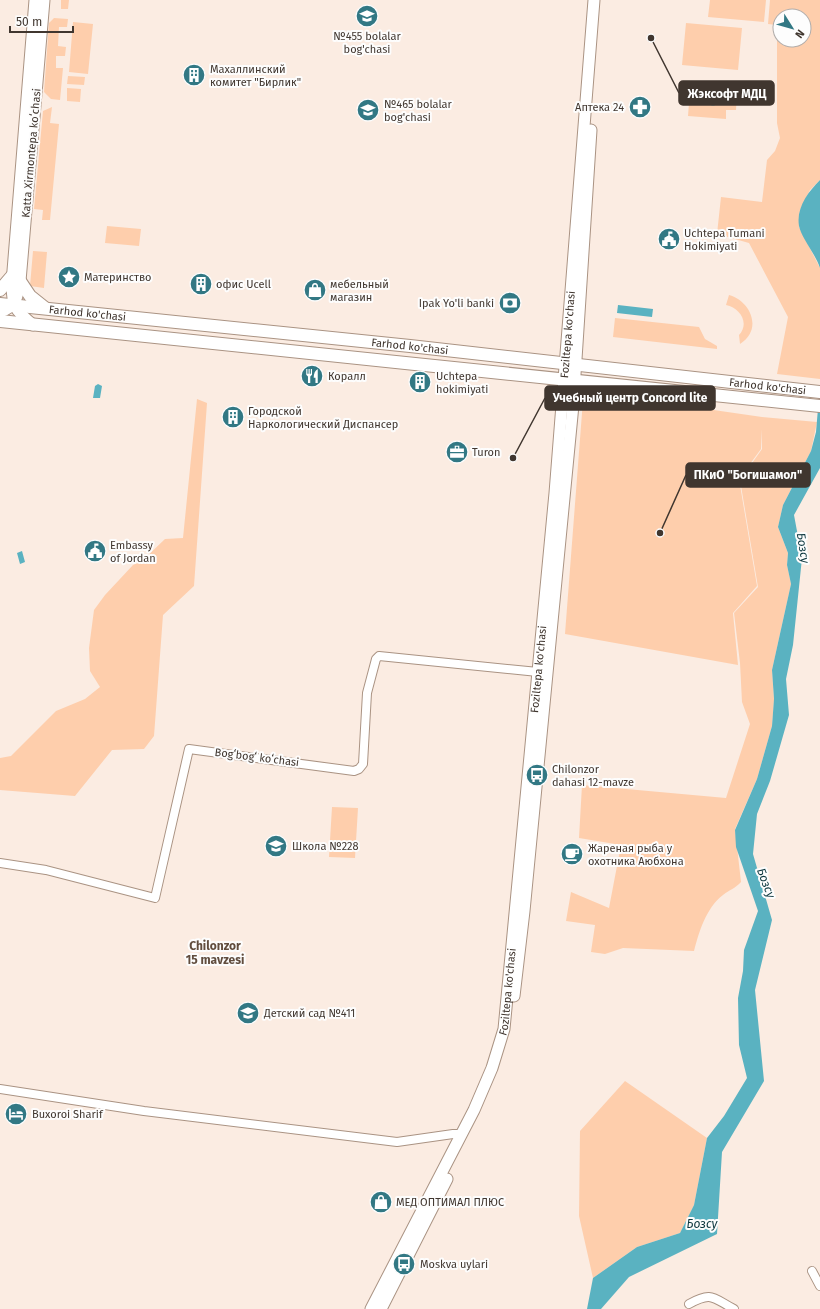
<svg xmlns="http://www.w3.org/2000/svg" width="820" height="1309" viewBox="0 0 820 1309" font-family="'Fira Sans',sans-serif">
  <rect width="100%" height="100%" fill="#fbece2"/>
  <path fill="#feceac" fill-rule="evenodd" d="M61 0H69L68 9H61Z
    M710 0H766L764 22 708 17Z
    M770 0H820V180L810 190 800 210 799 227 820 268V379L777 374 788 317 749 243 717 234 721 197 762 202 767 160 775 151 780 138 777 123V25L768 24ZM780 16H804V40H780Z
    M54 18 68 19 67 27H59L58 46 66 47 65 56H56V68H63L60 100 51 99 44 92 49 23Z
    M73 22 93 24 88 74 69 72Z
    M686 23 742 28 738 70 682 65Z
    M68 76 85 77 84 85 67 84Z
    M703 82 728 84 727 92 737 93 736 110H726V119L688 116 690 90 702 91Z
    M67 88 81 89 80 102 67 101Z
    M52 107 50 123 59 124 50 220H42L43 210 34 209 43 111Z
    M107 226 141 229 139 246 105 243Z
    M33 251 47 252 44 288 30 286Z
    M729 295C751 301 763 330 740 344L739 335C750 323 740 308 726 305Z
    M615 318 699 327 705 339 717 346V349L613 337Z
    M589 392 762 417 817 422 811 451 783 505 778 527 788 553 787 565 791 584 772 670 774 700 772 726 757 779 735 829 741 882C736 888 729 890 723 895 706 908 699 932 694 951L623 948 605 954 591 952 595 925 566 921 571 892 609 908 621 845 579 838 582 785 726 798 750 724 742 702 740 663 734 613 758 587 740 480 762 449V429L761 449 739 479 757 586 733 613 738 665 565 634 583 400Z
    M197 399 207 403 194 586 163 615 154 736 144 749 112 750 75 796 0 790V758L11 756 56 711 85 699 100 687 90 671 89 648 94 610 105 595 133 565 142 561 165 539 183 538Z
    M332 807 358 808 355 858 329 857Z
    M625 1081 707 1138 694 1205 680 1233 637 1247 593 1278 579 1216 580 1131Z"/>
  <path fill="#5ab2c1" d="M708.5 101a4.5 4.5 0 1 1 9 0a4.5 4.5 0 1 1-9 0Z
    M820 180V268C816 255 801 237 799 226 796 208 808 192 820 180Z
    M618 305 653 309 652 317 617 313Z
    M98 384 102 386 100 398H93L95 386Z
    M820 385V468L794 515 802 558 793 645 786 679 789 715 770 781 757 814 753 854 772 920 755 990 764 1081 722 1152 717 1234 629 1277 601 1309H587L593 1278 637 1247 680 1233 694 1205 707 1138 724 1116 747 1078 739 1045 738 998 743 971 744 950 758 911 736 847 735 830 757 779 772 726 774 699 772 670 791 584 787 565 788 553 778 527 783 505 811 451 816 432Z
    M22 551 25 562 20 564 17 553Z"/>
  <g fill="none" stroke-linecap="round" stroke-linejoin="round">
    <g stroke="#aa9383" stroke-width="10">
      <path id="minor" d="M0 863 46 870 155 898 189 749 354 771 359 769 363 764 367 693 376 659 379 656 538 672
        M0 1089 144 1111 397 1142 453 1134H462
        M812 1271 820 1286
        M689 1304C712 1291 713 1298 734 1309"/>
    </g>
    <g stroke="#aa9383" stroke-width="13">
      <g id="secondary">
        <path d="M0 312C16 307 18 296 20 281L44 0"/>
        <path d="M33 325C15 310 12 307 12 283L35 0"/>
        <path d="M514 996 524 911 573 405 591 130"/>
        <path id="s1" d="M371 1309 474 1110 492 1068 504 1029 555 493 594 0"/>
        <path d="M381 1309 447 1179"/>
      </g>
    </g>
    <g stroke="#aa9383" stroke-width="14">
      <g id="primary">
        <path d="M20 281 30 296 45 308"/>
        <path d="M0 290 12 276"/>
        <path id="s2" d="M0 304 410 346 820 392"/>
        <path d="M0 321 820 406"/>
      </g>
    </g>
    <use href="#minor" stroke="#fff" stroke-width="8"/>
    <use href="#secondary" stroke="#fff" stroke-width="11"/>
    <use href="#primary" stroke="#fff" stroke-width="12"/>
  </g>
  <defs>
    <g id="school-disc" transform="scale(1.15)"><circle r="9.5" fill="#327884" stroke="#fdfdfd"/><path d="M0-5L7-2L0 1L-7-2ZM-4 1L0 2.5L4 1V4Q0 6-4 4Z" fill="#fff"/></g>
    <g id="building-disc" transform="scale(1.15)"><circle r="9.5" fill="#327884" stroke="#fdfdfd"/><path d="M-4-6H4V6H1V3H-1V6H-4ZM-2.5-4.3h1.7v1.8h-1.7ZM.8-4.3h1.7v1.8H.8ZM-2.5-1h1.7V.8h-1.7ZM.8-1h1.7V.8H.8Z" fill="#fff"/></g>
    <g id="pharmacy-disc" transform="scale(1.15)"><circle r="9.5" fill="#327884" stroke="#fdfdfd"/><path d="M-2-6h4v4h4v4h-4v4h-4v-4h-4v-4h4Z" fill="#fff"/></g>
    <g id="civic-disc" transform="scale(1.15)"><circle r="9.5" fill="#327884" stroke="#fdfdfd"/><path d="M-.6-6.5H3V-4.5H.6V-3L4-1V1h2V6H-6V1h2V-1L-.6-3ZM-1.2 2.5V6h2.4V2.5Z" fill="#fff"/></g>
    <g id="sight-disc" transform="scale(1.15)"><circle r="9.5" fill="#327884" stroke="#fdfdfd"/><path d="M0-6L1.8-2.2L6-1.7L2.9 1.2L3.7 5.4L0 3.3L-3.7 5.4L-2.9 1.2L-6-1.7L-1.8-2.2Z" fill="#fff"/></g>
    <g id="shop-disc" transform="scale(1.15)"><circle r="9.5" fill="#327884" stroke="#fdfdfd"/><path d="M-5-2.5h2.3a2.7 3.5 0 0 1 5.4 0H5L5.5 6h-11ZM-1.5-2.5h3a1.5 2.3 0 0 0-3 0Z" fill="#fff"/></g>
    <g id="bank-disc" transform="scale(1.15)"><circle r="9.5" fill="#327884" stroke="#fdfdfd"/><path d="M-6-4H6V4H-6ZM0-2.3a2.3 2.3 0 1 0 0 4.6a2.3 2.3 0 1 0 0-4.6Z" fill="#fff"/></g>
    <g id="restaurant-disc" transform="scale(1.15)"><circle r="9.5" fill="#327884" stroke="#fdfdfd"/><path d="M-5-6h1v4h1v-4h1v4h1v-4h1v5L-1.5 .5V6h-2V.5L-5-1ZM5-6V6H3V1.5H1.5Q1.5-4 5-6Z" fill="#fff"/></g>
    <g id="office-disc" transform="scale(1.15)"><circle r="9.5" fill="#327884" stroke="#fdfdfd"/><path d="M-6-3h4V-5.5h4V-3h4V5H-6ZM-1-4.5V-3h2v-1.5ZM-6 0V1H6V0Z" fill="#fff"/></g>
    <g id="bus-disc" transform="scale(1.15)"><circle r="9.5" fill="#327884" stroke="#fdfdfd"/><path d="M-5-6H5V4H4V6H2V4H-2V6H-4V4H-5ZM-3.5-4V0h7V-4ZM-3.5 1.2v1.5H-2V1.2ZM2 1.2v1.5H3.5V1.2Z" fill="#fff"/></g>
    <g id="cafe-disc" transform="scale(1.15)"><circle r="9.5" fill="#327884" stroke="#fdfdfd"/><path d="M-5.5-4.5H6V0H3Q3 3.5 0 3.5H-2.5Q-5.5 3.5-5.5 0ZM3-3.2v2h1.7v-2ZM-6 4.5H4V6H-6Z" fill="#fff"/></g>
    <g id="hotel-disc" transform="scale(1.15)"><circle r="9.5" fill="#327884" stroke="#fdfdfd"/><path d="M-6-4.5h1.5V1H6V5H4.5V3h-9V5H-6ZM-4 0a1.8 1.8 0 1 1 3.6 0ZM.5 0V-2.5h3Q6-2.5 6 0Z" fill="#fff"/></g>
  </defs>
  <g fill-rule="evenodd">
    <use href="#school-disc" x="367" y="16"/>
    <use href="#building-disc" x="194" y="75"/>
    <use href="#pharmacy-disc" x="640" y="107"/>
    <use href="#school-disc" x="368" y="110"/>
    <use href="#civic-disc" x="669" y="239"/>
    <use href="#sight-disc" x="69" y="277"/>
    <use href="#building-disc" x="201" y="284"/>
    <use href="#shop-disc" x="315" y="290"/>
    <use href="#bank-disc" x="510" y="303"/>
    <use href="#restaurant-disc" x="312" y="376"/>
    <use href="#building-disc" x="420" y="382"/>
    <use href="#building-disc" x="233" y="417"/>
    <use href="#office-disc" x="457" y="452"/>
    <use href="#civic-disc" x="95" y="551"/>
    <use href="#bus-disc" x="537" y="775"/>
    <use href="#school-disc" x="276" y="846"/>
    <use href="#cafe-disc" x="572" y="854"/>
    <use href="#school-disc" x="248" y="1013"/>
    <use href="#hotel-disc" x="16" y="1114"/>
    <use href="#shop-disc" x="381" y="1202"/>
    <use href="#bus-disc" x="404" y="1264"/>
  </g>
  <g text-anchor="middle" stroke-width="4" stroke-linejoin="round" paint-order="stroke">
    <g font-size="11" fill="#40362f" stroke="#fdfdfd" text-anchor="start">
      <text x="367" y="40" text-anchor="middle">№455 bolalar<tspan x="367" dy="13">bog'chasi</tspan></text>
      <text x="210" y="73">Махаллинский<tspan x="210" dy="13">комитет "Бирлик"</tspan></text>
      <text x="384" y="108">№465 bolalar<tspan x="384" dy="13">bog'chasi</tspan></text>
      <text x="624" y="111" text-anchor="end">Аптека 24</text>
      <text x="684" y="237">Uchtepa Tumani<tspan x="684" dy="13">Hokimiyati</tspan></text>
      <text x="84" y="281">Материнство</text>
      <text x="216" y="288">офис Ucell</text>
      <text x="330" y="288">мебельный<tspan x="330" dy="13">магазин</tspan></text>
      <text x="494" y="307" text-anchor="end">Ipak Yo'li banki</text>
      <text x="328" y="380">Коралл</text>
      <text x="436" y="380">Uchtepa<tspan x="436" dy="13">hokimiyati</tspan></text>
      <text x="248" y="415">Городской<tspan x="248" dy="13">Наркологический Диспансер</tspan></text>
      <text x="472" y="456">Turon</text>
      <text x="110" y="549">Embassy<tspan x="110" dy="13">of Jordan</tspan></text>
      <text x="552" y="773">Chilonzor<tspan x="552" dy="13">dahasi 12-mavze</tspan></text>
      <text x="292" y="850">Школа №228</text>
      <text x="588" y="852">Жареная рыба у<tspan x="588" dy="13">охотника Аюбхона</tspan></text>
      <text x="264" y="1017">Детский сад №411</text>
      <text x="32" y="1118">Buxoroi Sharif</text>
      <text x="396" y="1206">МЕД ОПТИМАЛ ПЛЮС</text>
      <text x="420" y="1268">Moskva uylari</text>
    </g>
    <g font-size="11" fill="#40362f" stroke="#fdfdfd">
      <text transform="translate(31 153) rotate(-85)" y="4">Katta Xirmontepa koʻchasi</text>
      <text dy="4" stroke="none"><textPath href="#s2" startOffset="88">Farhod ko'chasi</textPath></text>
      <text dy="4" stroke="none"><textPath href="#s1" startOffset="1008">Foziltepa ko'chasi</textPath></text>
      <text dy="4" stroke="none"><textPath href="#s2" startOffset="412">Farhod ko'chasi</textPath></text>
      <text dy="4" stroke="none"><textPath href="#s2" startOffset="772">Farhod ko'chasi</textPath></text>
      <text dy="4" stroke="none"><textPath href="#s1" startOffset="672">Foziltepa ko'chasi</textPath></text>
      <text transform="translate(257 757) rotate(7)" y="4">Bogʻbogʻ koʻchasi</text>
      <text dy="4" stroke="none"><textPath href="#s1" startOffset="348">Foziltepa ko'chasi</textPath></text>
    </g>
    <g font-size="12" font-style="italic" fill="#0c373e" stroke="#fdfdfd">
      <text transform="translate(803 548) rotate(81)" y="4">Бозсу</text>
      <text transform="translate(766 883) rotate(69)" y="4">Бозсу</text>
      <text x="702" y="1228">Бозсу</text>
    </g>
    <g font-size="12" font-weight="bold" fill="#614d3e" stroke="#fdfdfd">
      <text x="215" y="950">Chilonzor<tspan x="215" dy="14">15 mavzesi</tspan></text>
    </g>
  </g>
  <path fill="none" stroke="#40362f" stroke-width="1.5" d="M651 38L679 93M513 458L545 398M660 533L686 475"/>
  <g fill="#40362f" stroke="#fdfdfd" stroke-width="1.5">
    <circle cx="651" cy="38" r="4"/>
    <circle cx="513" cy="458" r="4"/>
    <circle cx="660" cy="533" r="4"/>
  </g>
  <g fill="#40362f" stroke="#40362f" stroke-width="1.5">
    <rect x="679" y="81" width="95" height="24" rx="4"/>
    <rect x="545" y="386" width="170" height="24" rx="4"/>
    <rect x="686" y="463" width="124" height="24" rx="4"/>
  </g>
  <g font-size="12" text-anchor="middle" font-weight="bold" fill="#fff">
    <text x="727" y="98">Жэксофт МДЦ</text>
    <text x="630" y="402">Учебный центр Concord lite</text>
    <text x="748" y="479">ПКиО "Богишамол"</text>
  </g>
  <g transform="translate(792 28) rotate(127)"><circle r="19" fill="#fdfdfd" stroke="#b1adab"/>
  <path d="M0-3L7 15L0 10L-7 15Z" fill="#327884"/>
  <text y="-6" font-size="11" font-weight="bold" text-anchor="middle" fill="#40362f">N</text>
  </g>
  <path d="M10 26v6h63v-6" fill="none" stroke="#40362f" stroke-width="2"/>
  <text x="16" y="26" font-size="12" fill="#40362f" stroke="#fdfdfd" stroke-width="3" paint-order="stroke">50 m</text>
</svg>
